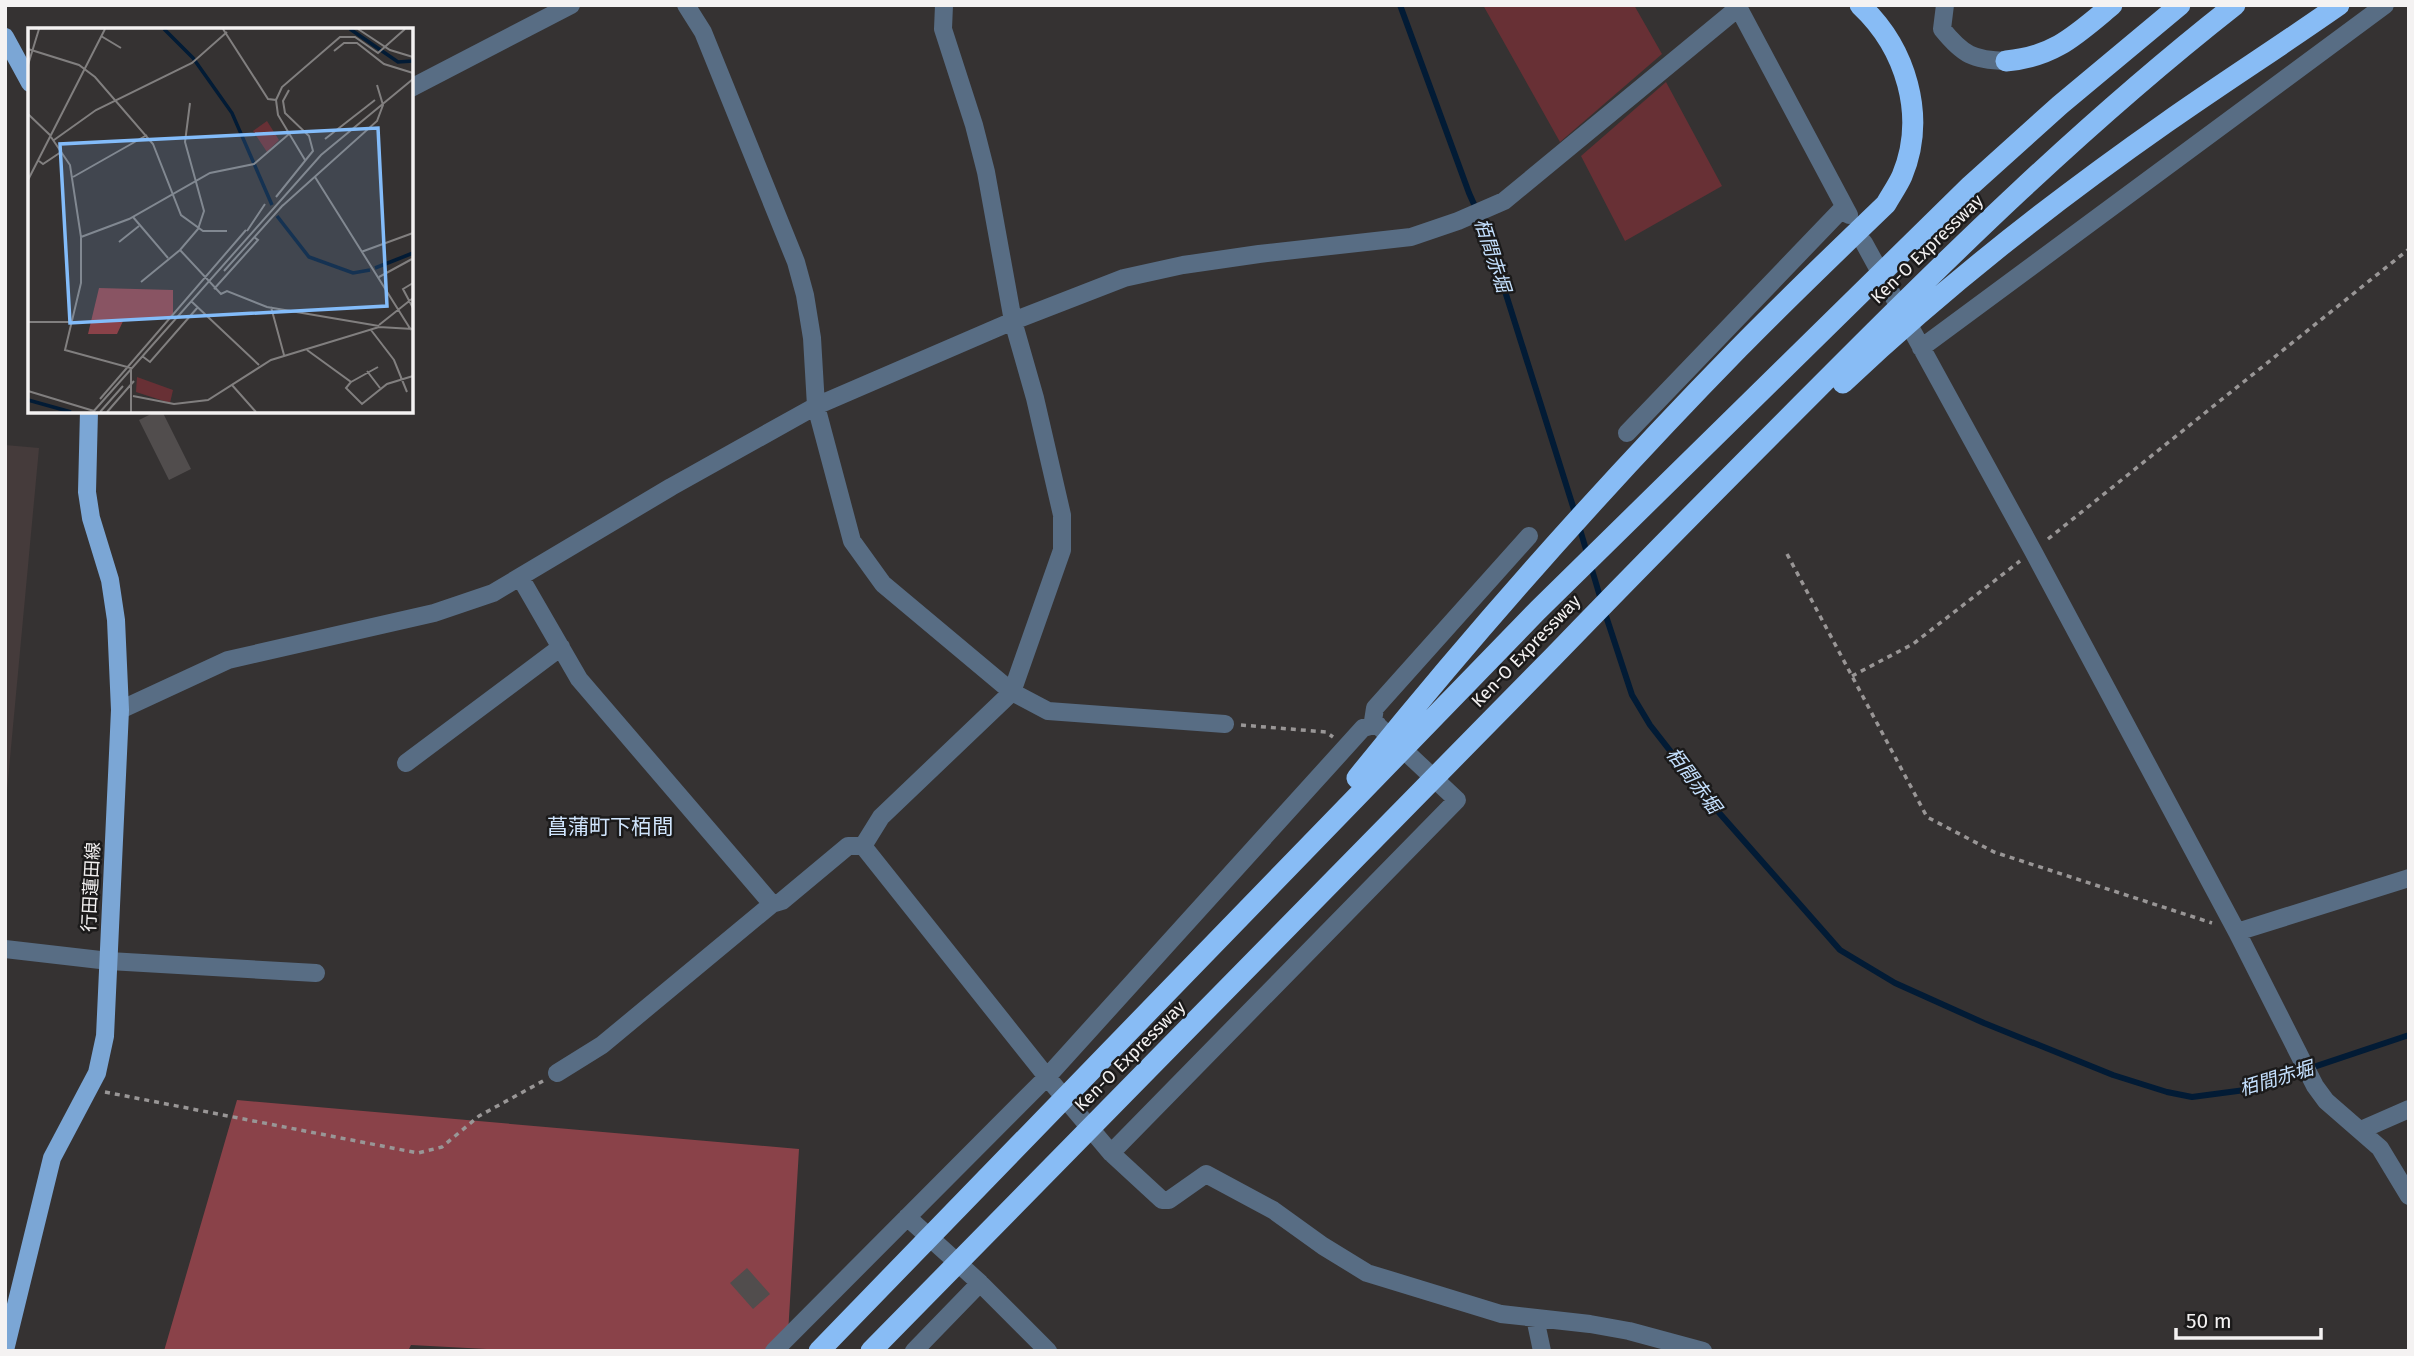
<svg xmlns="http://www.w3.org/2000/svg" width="2414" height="1356" viewBox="0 0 2414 1356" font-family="'Fira Sans','Noto Sans JP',sans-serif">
  <rect width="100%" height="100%" fill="#353232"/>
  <path fill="#453b3b" d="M5 445 39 448 5 812Z"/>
  <path fill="#683035" d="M1483 5H1634L1662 54 1560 142Z
    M1666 82 1722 186 1625 241 1581 156Z"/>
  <path fill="#8a4249" d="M237 1100 799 1149 787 1351H524L411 1345 408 1351H164Z"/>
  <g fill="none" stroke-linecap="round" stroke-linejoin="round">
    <path stroke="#021b35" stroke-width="6" d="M1400 5 1469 193 1486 231 1576 516
      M1579 526 1601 600
      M1604 610 1632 695 1650 725 1714 807 1840 950 1895 983 1984 1023 2113 1075 2167 1092 2192 1097 2245 1090 2409 1035"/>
  </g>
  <path fill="#514d4d" d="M157 411H162L191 469 169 480 139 420Z
    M747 1268 770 1294 753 1309 730 1283Z"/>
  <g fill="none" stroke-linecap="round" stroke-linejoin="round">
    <path stroke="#999696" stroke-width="3.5" stroke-dasharray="5 5" stroke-linecap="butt" d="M2048 539 2409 249
      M1787 554 1927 817 1994 852 2212 923
      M1852 676 1913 644 2020 561
      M1241 725 1326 732 1333 737
      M105 1092 418 1153 442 1147 479 1116 543 1081"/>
    <path stroke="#586d84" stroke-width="18" d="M686 5 703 32 796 262 805 295 812 338 816 406 852 541 883 584 1012 692 1048 711 1225 724
      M1737 5 1849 215
      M1945 5 1942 29C1963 55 1973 60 2006 61
      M411 88 571 5
      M1864 243 2033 551 2237 932 2315 1086 2326 1101 2380 1148 2409 1196
      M1921 348 2385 5
      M1627 433 1844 207
      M520 577 579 679 772 904
      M120 710 228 660 434 613 493 593 671 487 816 406 1013 321 1124 278 1183 265 1259 254 1411 237 1458 221 1504 201 1738 8
      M406 763 561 647
      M863 846 1047 1077 1111 1153 1162 1200H1169L1206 1174 1273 1210 1323 1246 1367 1273 1501 1314 1590 1324 1629 1331 1703 1351
      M863 846 881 817 1012 692 1062 550V515L1035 398 1013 321 986 172 974 125 943 29 944 5
      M2237 932 2409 878
      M5 949 109 961 316 973
      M557 1073 602 1045 772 904 782 901 848 846H863
      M2361 1130 2409 1109
      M1111 1153 1457 800 1373 721 1375 708 1529 536
      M907 1217 980 1283 1048 1351
      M1535 1318 1542 1351
      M774 1351 1047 1077 1363 728 1377 724
      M914 1351 980 1283"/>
    <path stroke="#7ba6d5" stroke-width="18" d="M5 37 30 83
      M5 1350 52 1158 97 1073 105 1036 120 710 116 620 110 580 91 518 87 492 89 411"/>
    <path stroke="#88bcf5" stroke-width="21" d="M2006 61C2054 57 2076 35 2112 5
      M1843 383C1943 288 2054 201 2167 122 2224 82 2282 45 2339 5
      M1357 778C1477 629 1604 486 1738 349 1786 300 1836 252 1886 204 1891 195 1898 185 1902 176 1927 116 1906 48 1860 5
      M819 1351 1538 610 1970 186 2060 105 2180 5
      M871 1351C1099 1120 1327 889 1553 657 1640 567 1728 478 1817 389 1950 255 2086 122 2235 5"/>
  </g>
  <g text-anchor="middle" stroke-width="5" stroke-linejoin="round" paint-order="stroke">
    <g font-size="18" fill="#f4f2f2" stroke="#1b1a1a">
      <text transform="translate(1927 249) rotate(-44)" y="6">Ken-O Expressway</text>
      <text transform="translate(1526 651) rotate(-46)" y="6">Ken-O Expressway</text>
      <text transform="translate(91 887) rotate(-87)" y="6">行田蓮田線</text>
      <text transform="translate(1130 1056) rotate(-45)" y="6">Ken-O Expressway</text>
    </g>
    <g font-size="19" font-style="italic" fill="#c5e1ff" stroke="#1b1a1a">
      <text transform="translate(1493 255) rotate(72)" y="7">栢間赤堀</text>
      <text transform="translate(1694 780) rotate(53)" y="7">栢間赤堀</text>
      <text transform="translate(2276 1078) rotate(-17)" y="7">栢間赤堀</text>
    </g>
    <g font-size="21" fill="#d1e6fe" stroke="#1b1a1a">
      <text x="610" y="834">菖蒲町下栢間</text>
    </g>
  </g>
  <g transform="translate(28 28)">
    <rect width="385" height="385" fill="#353232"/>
    <path d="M239 93 251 112 239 124 225 103ZM109 349 145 362 142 375 108 364Z" fill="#683035"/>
    <path d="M71 260 145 262V291H96L89 306H60Z" fill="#8a4249"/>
    <path fill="none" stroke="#021b35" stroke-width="3.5" d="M136 1 165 30 204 85 244 177M322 1 370 34 385 33M249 188 281 229 325 245 342 242M347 240 385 225M0 372 43 384"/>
    <path fill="none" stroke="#817f7f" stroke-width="2" d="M195 1 240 71 248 72 250 87 277 132M330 1 362 22 385 29M73 8 93 20M0 21 51 37 67 49 125 116 153 187 175 203H199M306 23 316 15H329L356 36 385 45M0 37 11 1M248 72 254 59 312 9H327L350 25 377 1M0 86 23 108M23 109 42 137 53 209V255L37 322 103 340V384M297 111 347 72M26 112 68 82 164 35 199 4M11 133 15 136 33 124M45 149 119 107M287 149 383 302M0 152 77 1M248 169 285 123 281 108 257 85 255 73 261 62M252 180 349 93 355 77 349 57M105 189 140 230M219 203 237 176M53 209 101 191 182 145 226 136 261 106M91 214 111 198M152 222 193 266 199 263 239 279 351 298M333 224 385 205M196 243 255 177M351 249 384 231M113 254 152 222 170 201 176 183 157 114 162 75M385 255 375 261 385 280M186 261 230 212 226 209M163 273 231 337M243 279 256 327M0 294H42M351 297 385 270M343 302 366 332 379 364M279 322 323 354 318 360 334 376 359 356 385 348M114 328 122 334 170 279M339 343 352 360M323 354 350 339M204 357 228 384M0 363 66 383M105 368 146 376 180 372 243 332 351 299 385 301M72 371 218 202M65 384 293 127 385 51M72 384 95 358M79 384 106 353"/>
    <path fill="#83bcfa" fill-opacity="0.15" stroke="#83bcfa" stroke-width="3.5" d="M350 100 359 278 42 295 32 116Z"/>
    <rect width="385" height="385" fill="none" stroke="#f4f2f2" stroke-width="3.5"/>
  </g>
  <rect width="2414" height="1356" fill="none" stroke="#f4f2f2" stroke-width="14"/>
  <path d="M2176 1328v10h145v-10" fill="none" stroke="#f4f2f2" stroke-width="3.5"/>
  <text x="2186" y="1328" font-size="21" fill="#f4f2f2" stroke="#1b1a1a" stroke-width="5" paint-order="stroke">50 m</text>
</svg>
